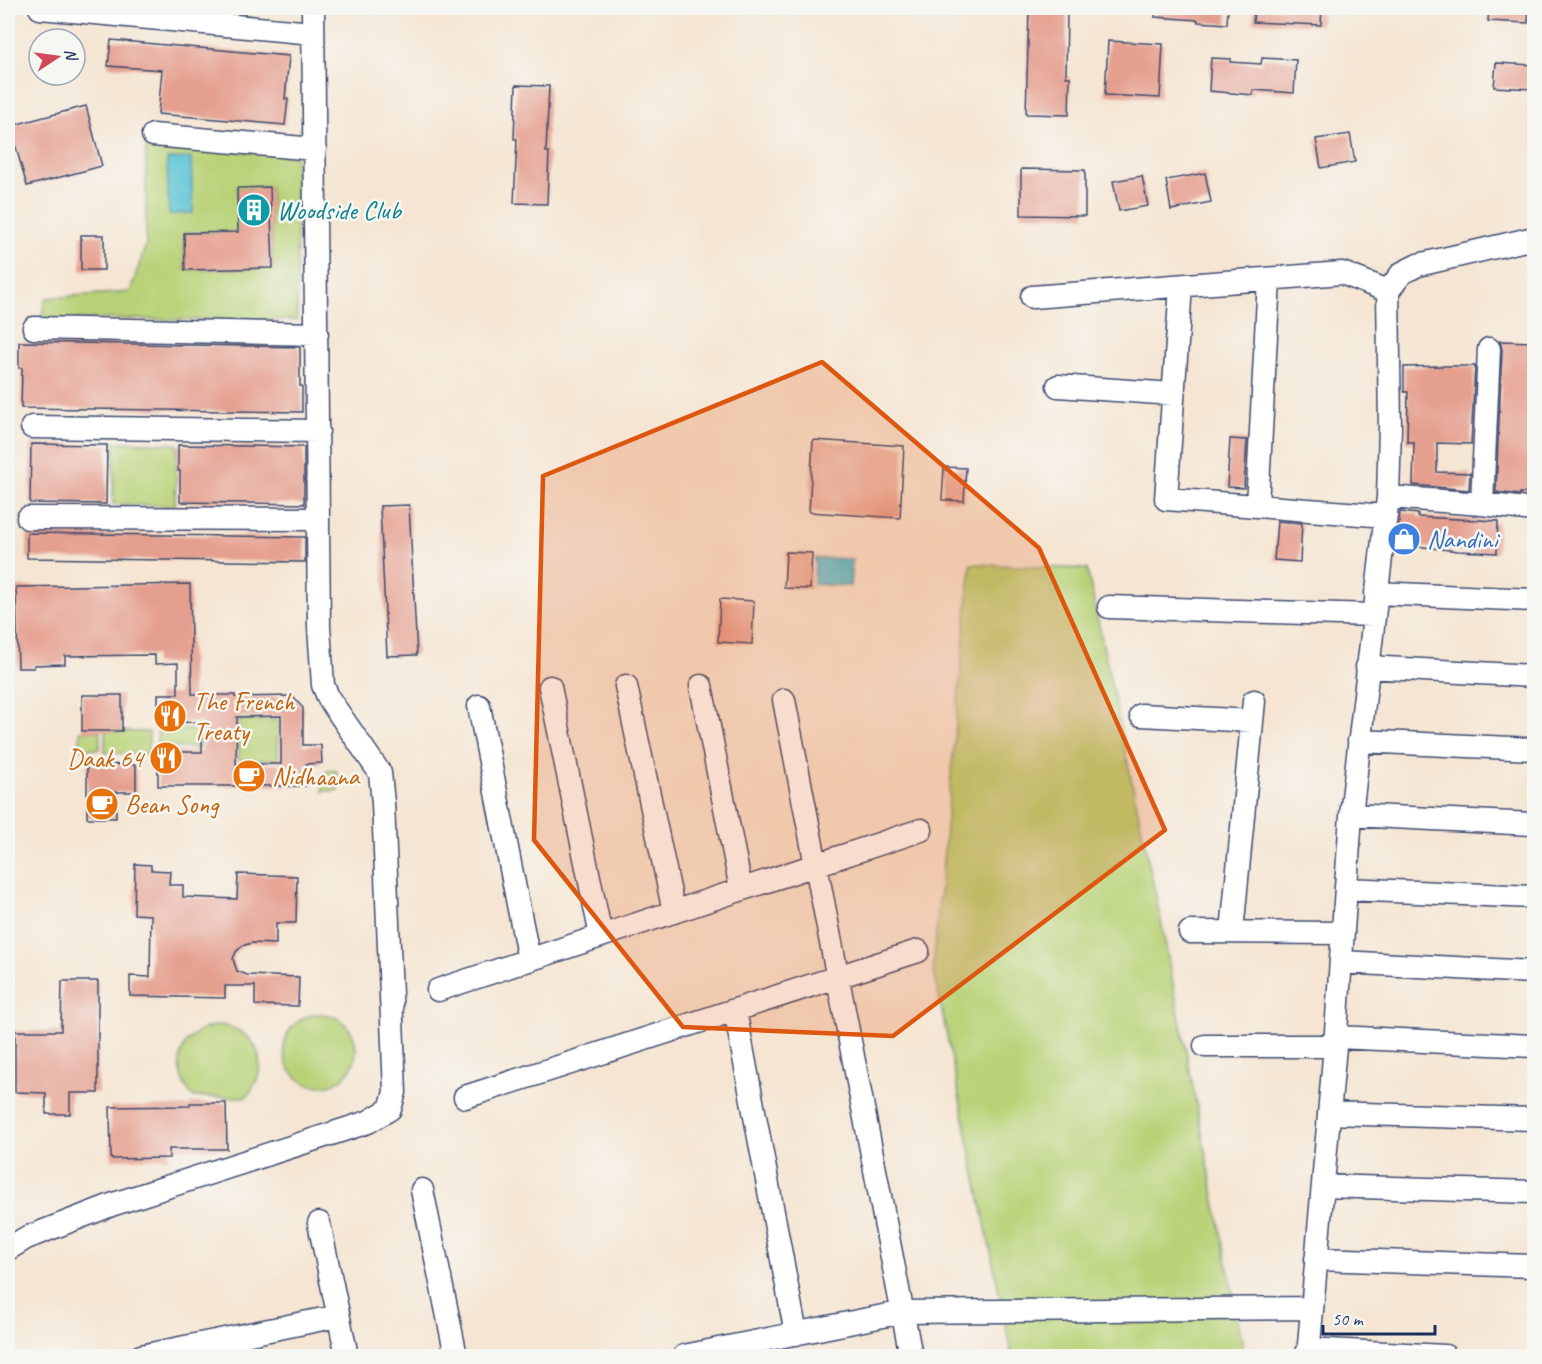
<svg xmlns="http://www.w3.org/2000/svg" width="1542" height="1364" viewBox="0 0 1542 1364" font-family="Caveat,sans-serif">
  <rect width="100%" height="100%" fill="#f6f6f2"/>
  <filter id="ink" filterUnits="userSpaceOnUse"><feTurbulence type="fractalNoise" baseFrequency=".0167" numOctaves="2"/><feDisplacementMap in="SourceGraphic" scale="12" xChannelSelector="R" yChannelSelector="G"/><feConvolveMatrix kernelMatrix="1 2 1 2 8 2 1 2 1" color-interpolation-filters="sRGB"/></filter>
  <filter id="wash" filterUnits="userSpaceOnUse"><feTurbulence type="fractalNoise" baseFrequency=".008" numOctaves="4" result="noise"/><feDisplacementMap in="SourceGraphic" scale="24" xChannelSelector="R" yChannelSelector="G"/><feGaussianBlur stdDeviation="1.35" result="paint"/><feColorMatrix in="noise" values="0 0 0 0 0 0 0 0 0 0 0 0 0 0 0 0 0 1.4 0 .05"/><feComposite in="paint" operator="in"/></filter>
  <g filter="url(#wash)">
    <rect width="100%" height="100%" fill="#f5e5d2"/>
    <path fill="#b9d277" stroke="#6a806a" stroke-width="1.5" fill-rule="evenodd" d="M146 144 296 156 297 320 41 319 46 298 130 292 146 245ZM270 187 273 268 185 270 184 233 238 232 237 188Z
      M115 442 177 444 175 506 113 504Z
      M971 564 1087 569 1159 911 1245 1356H1012L933 967Z
      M239 720H278V760H239Z
      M158 729 199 730V748L157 747Z
      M80 731H100V749H80Z
      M105 731 149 732 148 754 105 753Z
      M329 770 336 771 338 774V791H323L322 775Z
      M284 1050a36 36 0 1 1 72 0a36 36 0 1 1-72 0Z
      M219 1025C258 1029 273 1067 246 1097H194C166 1069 180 1030 219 1025Z"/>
    <path fill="#5bc4d6" stroke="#3b7a9a" stroke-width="1.5" d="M191 158 193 213 169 214 167 159Z
      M815 558 852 559 850 586 814 584Z"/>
    <g id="blocks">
      <path fill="#e59f8e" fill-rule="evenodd" d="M1029 8H1067L1066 77H1070L1069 115 1026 114Z
        M1155 8H1228L1227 24 1198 22V20L1155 17Z
        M1254 8H1322L1321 25 1253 22Z
        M1489 8H1529L1528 23 1488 21Z
        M111 40 289 56 285 99H288L285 125 158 114 162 70 108 66Z
        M1108 41 1163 44 1160 98 1105 95Z
        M1211 58 1231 59 1230 62 1261 64 1262 58 1296 60 1294 93 1253 90V95L1209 91Z
        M1496 63 1534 65V89L1494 87Z
        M516 85 549 86 546 152H549L547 204 514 203 517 139H514Z
        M86 106 102 166 27 186 10 126Z
        M1350 134 1355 162 1321 168 1316 139Z
        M1021 169 1085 170V216L1021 215Z
        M1205 173 1211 202 1171 210 1166 180Z
        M1142 176 1148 206 1119 211 1113 181Z
        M270 187 273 268 185 270 184 233 238 232 237 188Z
        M81 235H104V270H81Z
        M1500 341 1534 342V493H1520V495L1496 492 1502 350Z
        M19 342 300 347V386H302V412L21 408 22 368H19Z
        M1443 366H1475L1471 444 1437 443V472L1470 473 1469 490 1413 485 1414 442H1407L1408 392H1404V367Z
        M1230 439 1247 440 1244 488 1227 487Z
        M813 440 904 446 900 518 809 512Z
        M31 444 107 445 106 504 30 503Z
        M178 445 304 447V504L180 502V471H178Z
        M944 467 966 468 964 501 942 500Z
        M409 505 417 655 387 656 380 506Z
        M1400 512 1418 514V517L1498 521 1497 553 1458 551 1397 544Z
        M1277 521 1302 523 1300 562 1274 560Z
        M27 533 305 537V562L27 558Z
        M786 552 812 553 810 589 784 588Z
        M190 584 192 694H200V695H235V697L292 696 303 708V745H321L322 763 306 764V786H158V752H202V722L158 723V694H178V663L155 664V655L65 656V664L34 665V668H18L16 587ZM281 716V764H236L237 717Z
        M720 599 754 601 752 644 718 642Z
        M82 695H122V731H82Z
        M87 764 136 765V792H116V818H87Z
        M135 864 151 865V870L170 871 169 885H183V897L237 899 238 874 297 876 296 923H276V944L252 943 242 946 236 952 233 959 237 971 247 975 299 977 298 1006 255 1005V986H225V998L130 996V976L150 977 151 915 134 914Z
        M62 981H98V1093H70V1114H46V1093L15 1092V1031H61Z
        M190 1103H226L227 1149H169V1158L111 1159 110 1107 190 1106Z"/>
    </g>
  </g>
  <g filter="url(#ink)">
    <use href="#blocks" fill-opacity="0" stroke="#3c4a6f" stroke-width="1.5"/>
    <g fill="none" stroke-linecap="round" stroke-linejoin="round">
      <g stroke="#3c4a6f" stroke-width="25">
        <path id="minor" d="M40 8 313 33
          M153 135 315 149
          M1181 286 1166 499 1386 516
          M1032 297 1342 273 1388 291
          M34 328 317 334
          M1058 386 1173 394
          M32 427 318 431
          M1388 497 1482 504 1489 349
          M1482 504 1534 510
          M1257 506 1269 279
          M28 518 318 519
          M1376 593 1534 600
          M1109 607 1374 615
          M1367 667 1534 676
          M626 686 674 912
          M701 686 741 889
          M550 687 601 936
          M784 700 911 1356
          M479 706 529 960
          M1141 715 1252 721
          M1359 741 1534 749
          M1351 815 1534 824
          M1346 889 1534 897
          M1190 932 1343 933
          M1232 932 1254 701
          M1341 962 1534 972
          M438 990 921 830
          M735 1010 796 1334
          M1336 1037 1534 1046
          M1205 1046H1335
          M465 1097 918 951
          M1329 1113 1534 1119
          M1323 1186 1534 1192
          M422 1190 456 1356
          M319 1223 347 1356
          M8 1249 26 1238 114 1204 368 1122 390 1109 395 1092 383 803 380 773 329 699 323 685 319 627 313 8
          M1316 1259 1534 1266
          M1308 1349 1445 1356
          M141 1356 338 1316
          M684 1356 903 1312 1311 1308
          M1308 1356 1335 1046 1351 815 1388 497 1390 427 1388 291 1402 273 1418 265 1534 238"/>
      </g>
      <use href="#minor" stroke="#fff" stroke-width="22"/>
    </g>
  </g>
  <path fill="#de5710" fill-opacity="0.2" stroke="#de5710" stroke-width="4.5" stroke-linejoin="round" d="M822 362 1039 548 1165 830 893 1036 683 1027 534 840 543 476Z"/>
  <defs>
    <g id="building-disc" transform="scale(1.725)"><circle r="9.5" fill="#0f9aa8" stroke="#f6f6f2"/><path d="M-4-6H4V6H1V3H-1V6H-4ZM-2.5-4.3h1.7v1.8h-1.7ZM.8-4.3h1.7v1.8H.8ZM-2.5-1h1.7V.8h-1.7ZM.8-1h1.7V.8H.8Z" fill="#fff"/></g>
    <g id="shop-disc" transform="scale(1.725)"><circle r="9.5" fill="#3f7fe0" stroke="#f6f6f2"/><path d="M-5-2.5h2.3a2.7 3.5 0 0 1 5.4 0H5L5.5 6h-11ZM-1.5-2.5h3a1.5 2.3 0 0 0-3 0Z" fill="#fff"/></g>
    <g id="restaurant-disc" transform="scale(1.725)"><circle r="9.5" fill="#e8710a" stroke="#f6f6f2"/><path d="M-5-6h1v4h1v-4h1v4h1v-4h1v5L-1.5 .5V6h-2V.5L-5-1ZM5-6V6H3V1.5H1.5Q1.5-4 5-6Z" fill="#fff"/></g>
    <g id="cafe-disc" transform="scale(1.725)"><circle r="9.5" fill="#e8710a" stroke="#f6f6f2"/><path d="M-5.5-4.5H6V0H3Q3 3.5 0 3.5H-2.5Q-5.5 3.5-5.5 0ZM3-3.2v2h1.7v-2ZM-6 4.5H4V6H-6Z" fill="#fff"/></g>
  </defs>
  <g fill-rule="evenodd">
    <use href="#building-disc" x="254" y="210"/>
    <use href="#shop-disc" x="1404" y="539"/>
    <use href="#restaurant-disc" x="170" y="716"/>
    <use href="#restaurant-disc" x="166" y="758"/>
    <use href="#cafe-disc" x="249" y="776"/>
    <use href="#cafe-disc" x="102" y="804"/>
  </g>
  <g text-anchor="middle" stroke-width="5" stroke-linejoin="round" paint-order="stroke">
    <g font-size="26" fill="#0d838f" stroke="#f6f6f2" text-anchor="start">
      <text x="277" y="219">Woodside Club</text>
    </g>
    <g font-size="26" fill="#366cbe" stroke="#f6f6f2" text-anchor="start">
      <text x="1427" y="548">Nandini</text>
    </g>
    <g font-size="26" fill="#c56008" stroke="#f6f6f2" text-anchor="start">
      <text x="193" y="710">The French<tspan x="193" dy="30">Treaty</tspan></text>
      <text x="143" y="767" text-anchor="end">Daak 64</text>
      <text x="272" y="785">Nidhaana</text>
      <text x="125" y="813">Bean Song</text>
    </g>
  </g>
  <rect width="1542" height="1364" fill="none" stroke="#f6f6f2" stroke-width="30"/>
  <g transform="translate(57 57) rotate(77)"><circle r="28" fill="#f6f6f2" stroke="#9ea6b7" stroke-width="1.5"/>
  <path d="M0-4.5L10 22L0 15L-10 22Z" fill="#d1495b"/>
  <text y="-9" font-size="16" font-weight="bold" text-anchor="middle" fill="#1b2f5e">N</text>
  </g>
  <path d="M1323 1325v9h112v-9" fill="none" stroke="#1b2f5e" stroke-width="3"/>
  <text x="1332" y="1325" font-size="18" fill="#1b2f5e" stroke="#f6f6f2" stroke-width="4.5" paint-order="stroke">50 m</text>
</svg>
